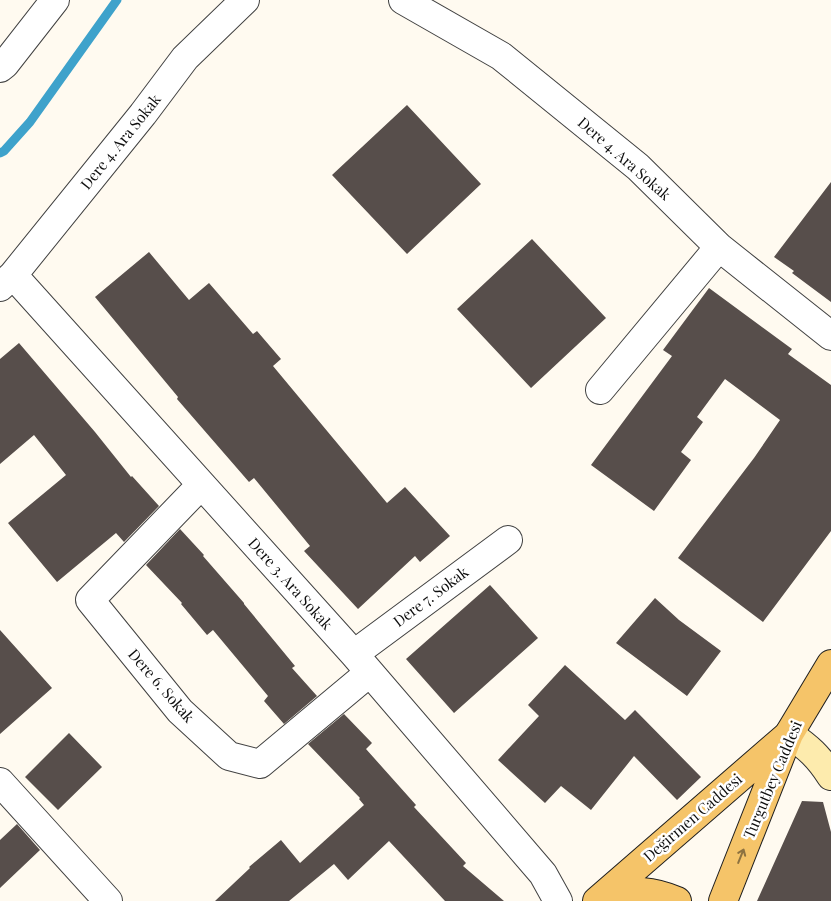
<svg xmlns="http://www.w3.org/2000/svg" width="831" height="901" viewBox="0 0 831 901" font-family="'Playfair Display',serif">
  <rect width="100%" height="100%" fill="#fffaf0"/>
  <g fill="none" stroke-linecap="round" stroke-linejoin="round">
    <path stroke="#3ea2cb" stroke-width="9" d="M0 153 4 151 30 122 117 0"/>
  </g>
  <path fill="#574e4b" d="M407 105 481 184 407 254 332 175Z
    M831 182V302L792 273 794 271 774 257Z
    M532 239 606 318 531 388 457 309Z
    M149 252 189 300 209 283 253 334 257 331 281 359 273 366 387 503 405 487 450 536 420 562 415 556 358 609 304 551 310 546 254 478 249 482 177 399 178 397 95 297Z
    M709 288 792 349 788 354 831 385V531L763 622 678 558 754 458 780 420 725 379 697 417 703 422 681 452 691 460 654 511 591 465 672 356 663 350Z
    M19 343 95 432 131 477 132 476 159 506 124 542 116 533 57 582 8 523 66 475 34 435 0 464V359Z
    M180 529 204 555 203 556 244 603V604L295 666 292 668 317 696 284 724 264 701 268 696 213 630 207 635 181 604 182 603 146 565Z
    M490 585 538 638 454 713 406 659Z
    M655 598 679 620 721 651 687 696 616 643Z
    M0 630 52 688 0 734Z
    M565 665 625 720 635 710 701 777 677 800 634 756 591 810 561 786 545 803 498 760 539 716 528 705Z
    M344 714 372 743 366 749 416 805 414 807 466 863 463 866 504 901H445L389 841 348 880 334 864 289 901H215L250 868 249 867 281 840 300 863 364 805 359 799 360 798 308 744Z
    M69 733 102 767 58 810 25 777Z
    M802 801 823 802 831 832V901H757Z
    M17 824 40 850 0 888V840Z"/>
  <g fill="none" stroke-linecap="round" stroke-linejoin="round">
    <g stroke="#414141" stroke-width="30">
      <path id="minor" d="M403 0 501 56 638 167 719 247 831 336
        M0 68 5 64 55 0
        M13 275 354 654 543 874 558 901
        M0 287 13 275 143 114 185 58 245 0
        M600 390 719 247
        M201 485 90 600 180 711 229 756 260 764 369 673
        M354 654 508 540
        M0 782 108 901"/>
    </g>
    <g stroke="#303030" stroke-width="30">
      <path id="secondary" d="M789 734C809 748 818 756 831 776"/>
    </g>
    <g stroke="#1f1f1f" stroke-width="30">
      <path id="primary" d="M605 894C631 890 653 890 677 901
        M597 901 786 737
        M723 901 789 734 831 664"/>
    </g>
    <use href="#minor" stroke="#fff" stroke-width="28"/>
    <use href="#secondary" stroke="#fdebad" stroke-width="28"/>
    <use href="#primary" stroke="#f5c469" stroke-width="28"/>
  </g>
  <defs><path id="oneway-shaft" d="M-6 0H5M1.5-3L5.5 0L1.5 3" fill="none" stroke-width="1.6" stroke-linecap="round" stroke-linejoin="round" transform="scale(1.25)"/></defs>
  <use stroke="#8d7240" href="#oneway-shaft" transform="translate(741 856) rotate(-68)"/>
  <g text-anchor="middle" stroke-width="5" stroke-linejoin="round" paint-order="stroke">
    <g font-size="15" fill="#0e0e0e" stroke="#fff">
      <text transform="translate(121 142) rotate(-51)" y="5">Dere 4. Ara Sokak</text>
      <text transform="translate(624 159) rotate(41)" y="5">Dere 4. Ara Sokak</text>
      <text transform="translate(290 584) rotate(48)" y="5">Dere 3. Ara Sokak</text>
      <text transform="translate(431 597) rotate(-37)" y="5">Dere 7. Sokak</text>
      <text transform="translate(161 686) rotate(49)" y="5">Dere 6. Sokak</text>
      <text transform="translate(773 780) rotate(-67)" y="5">Turgutbey Caddesi</text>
      <text transform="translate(693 818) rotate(-41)" y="5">Değirmen Caddesi</text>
    </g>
  </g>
</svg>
